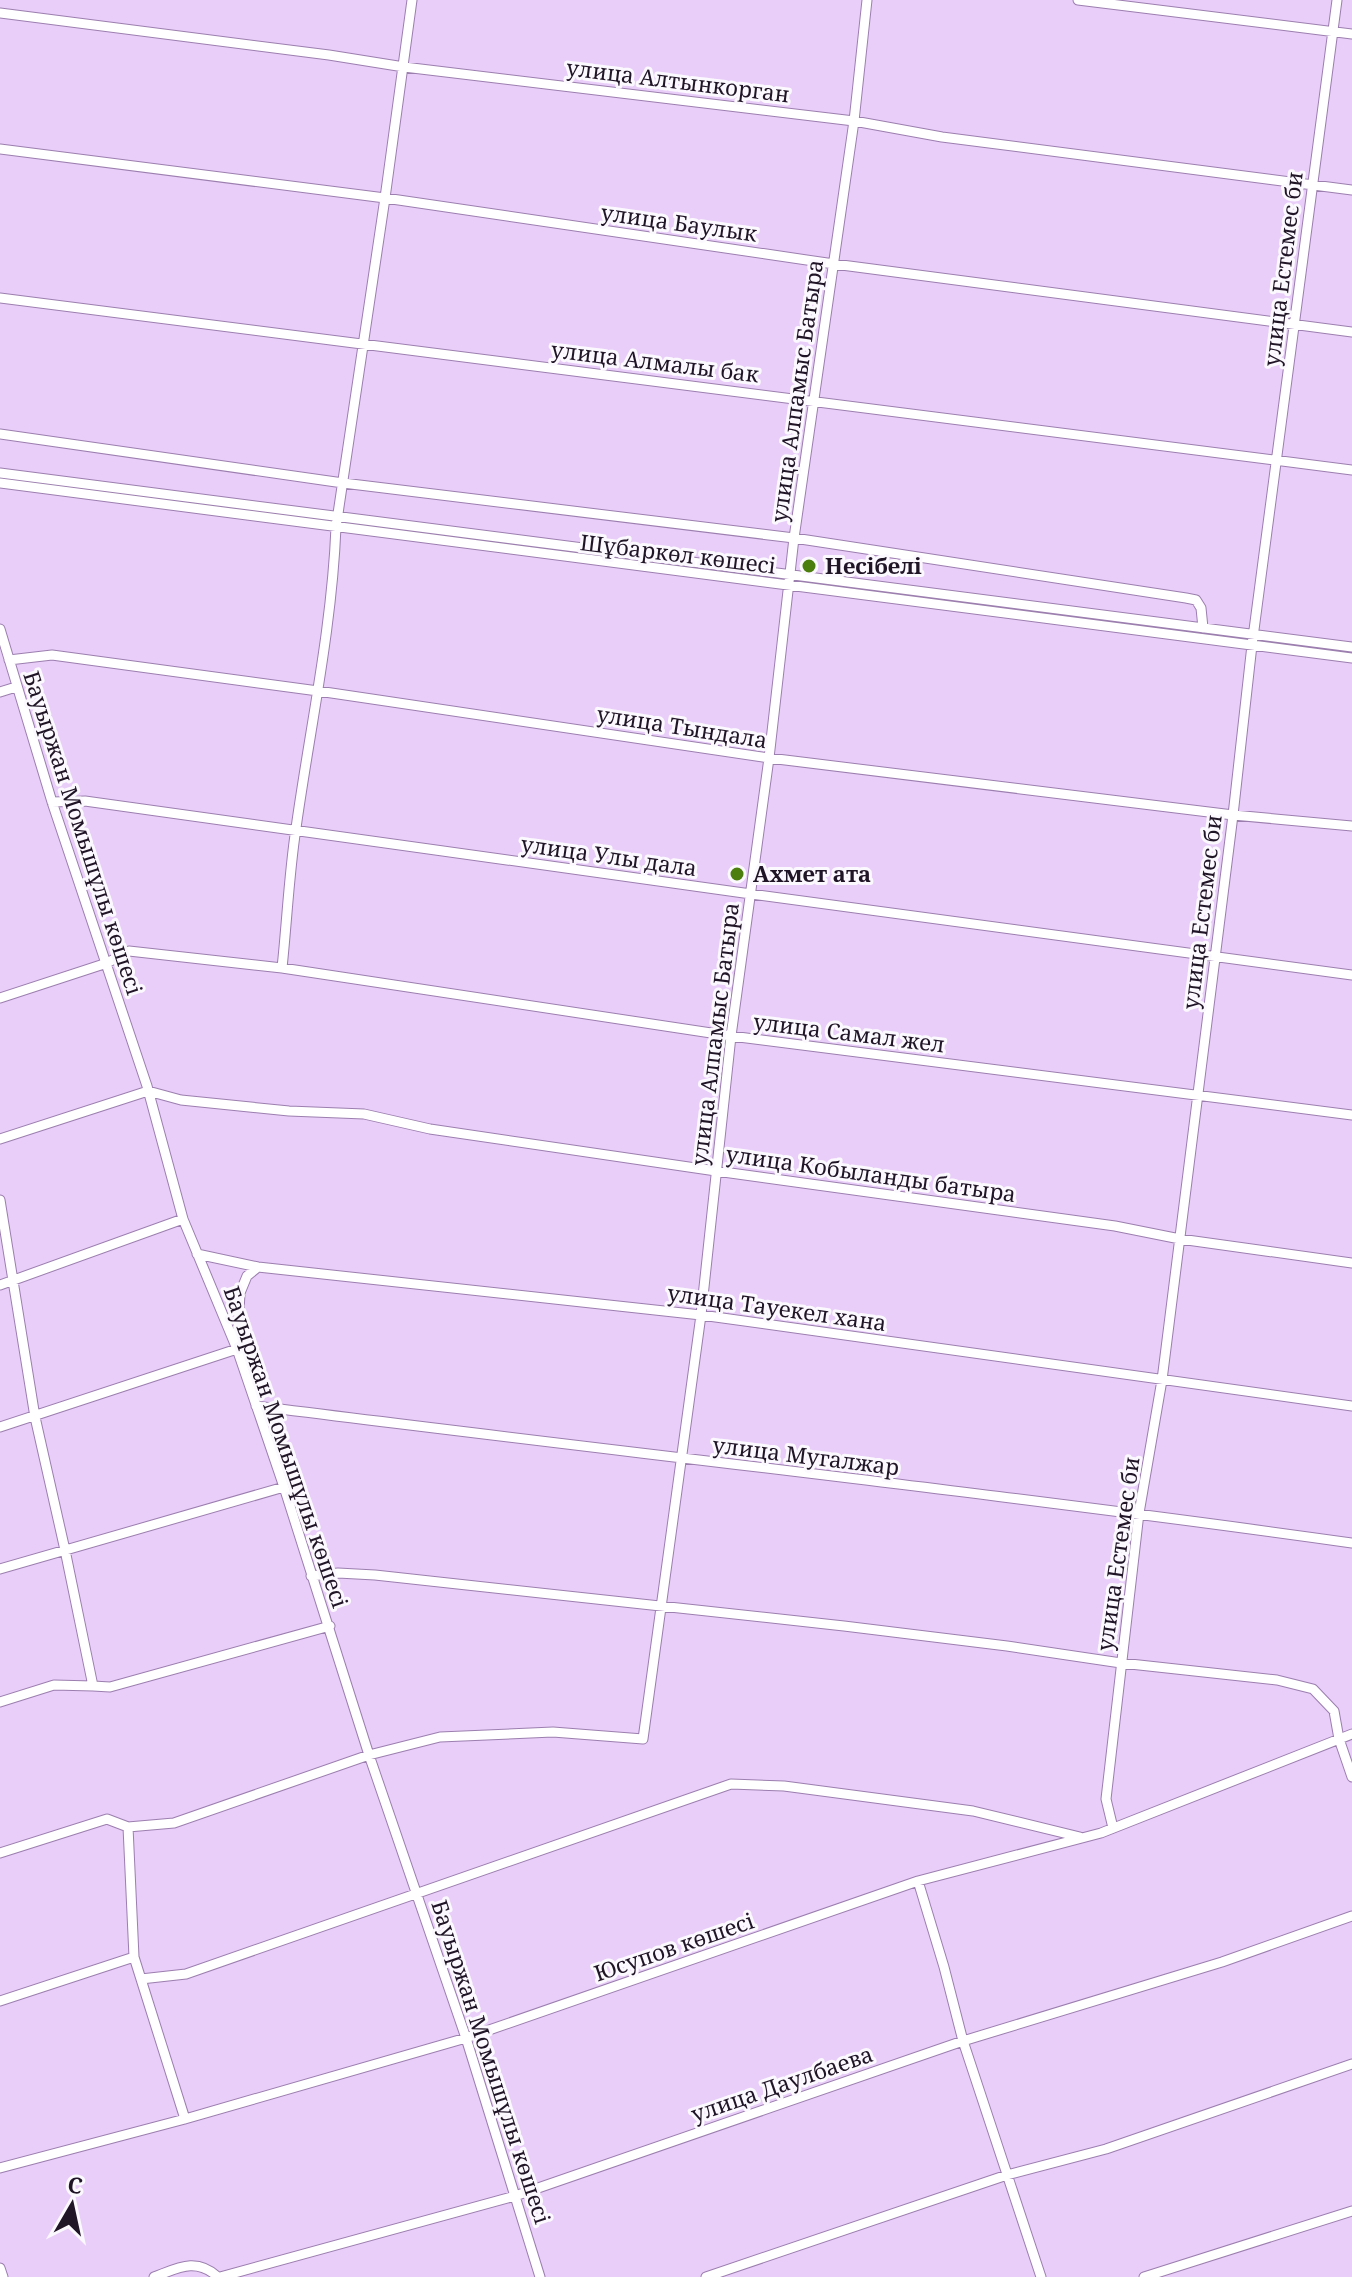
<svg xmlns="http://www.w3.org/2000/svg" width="1352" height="2277" viewBox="0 0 1352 2277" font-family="'Noto Serif',serif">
  <rect width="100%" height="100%" fill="#e8cef8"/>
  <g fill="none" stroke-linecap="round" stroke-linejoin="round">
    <g stroke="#9c7eaf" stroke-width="11">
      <path id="minor" d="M1078 0 1352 34
        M0 13 329 55 404 67 854 121 942 137 1352 190
        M0 149 385 198 834 264 1352 332
        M0 298 1352 470
        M0 434 343 483 794 538 1186 598 1196 600 1201 608 1203 628
        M0 473 1352 647
        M0 483 1352 658
        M0 629 52 802 147 1086 183 1219 237 1349 284 1487 369 1755 466 2038 540 2277
        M9 660 52 655 318 691 769 758 1233 815 1352 826
        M0 692 16 687
        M52 802 85 801 751 894 1352 975
        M282 968C287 921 289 874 296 828 310 728 332 628 336 527L385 198 412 0
        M0 998 107 963 129 951 282 968 731 1036 1352 1115
        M0 1139 148 1091 181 1100 289 1111 364 1114 430 1129 716 1171 1115 1226 1180 1239 1352 1263
        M0 1200 35 1417 65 1550 93 1686 110 1687 330 1626
        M197 1254 258 1267 701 1315 1352 1406
        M0 1285 183 1219
        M256 1406C621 1452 988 1492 1352 1543
        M0 1427 237 1349 240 1293 247 1276 258 1267
        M0 1569 284 1487
        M311 1576 338 1573 375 1575 844 1626 1007 1646 1121 1663 1277 1680 1313 1689 1334 1711 1339 1739 1352 1777
        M0 1702 54 1685 93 1686
        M128 1827 174 1823 369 1755 440 1737 553 1732 643 1739 701 1315 731 1036 769 758 794 538 854 121 867 0
        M1113 1828 1106 1799 1139 1513 1162 1380 1233 815 1252 645 1337 0
        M0 1853 107 1819 128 1827 134 1957 185 2119
        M918 1881 944 1967 963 2041 1041 2277
        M141 1979 186 1974 731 1784 784 1786 973 1811 1080 1837
        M0 2001 134 1957
        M0 2168 185 2119 466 2038 918 1881 1101 1833 1352 1734
        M0 2268 3 2277
        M154 2277C178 2268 196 2257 218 2277
        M220 2277 515 2196 963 2041 1222 1962 1352 1916
        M706 2277 1007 2175 1106 2149 1352 2064
        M1144 2277 1352 2211"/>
    </g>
    <use href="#minor" stroke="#fff" stroke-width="9"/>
  </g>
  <g fill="#4c7e0e" stroke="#fcf9fe" stroke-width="3">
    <circle cx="809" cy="566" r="8"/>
    <circle cx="737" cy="874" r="8"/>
  </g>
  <g text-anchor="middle" stroke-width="6" stroke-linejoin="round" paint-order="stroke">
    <g font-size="22" fill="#201527" stroke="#fcf9fe">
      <text transform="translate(678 81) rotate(7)" y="8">улица Алтынкорган</text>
      <text transform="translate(679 223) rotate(8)" y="8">улица Баулык</text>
      <text transform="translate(1283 269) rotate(-83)" y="8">улица Естемес би</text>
      <text transform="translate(655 362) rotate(7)" y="8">улица Алмалы бак</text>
      <text transform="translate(797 391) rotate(-82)" y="8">улица Алпамыс Батыра</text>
      <text transform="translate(678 554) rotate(7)" y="8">Шұбаркөл көшесі</text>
      <text transform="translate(682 727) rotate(9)" y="8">улица Тындала</text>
      <text transform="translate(83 833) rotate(72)" y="8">Бауыржан Момышұлы көшесі</text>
      <text transform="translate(609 856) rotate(8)" y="8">улица Улы дала</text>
      <text transform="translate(1202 912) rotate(-83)" y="8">улица Естемес би</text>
      <text transform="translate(849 1033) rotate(7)" y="8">улица Самал жел</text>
      <text transform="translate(715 1034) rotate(-83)" y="8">улица Алпамыс Батыра</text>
      <text transform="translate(871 1174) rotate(8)" y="8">улица Кобыланды батыра</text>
      <text transform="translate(777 1308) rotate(8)" y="8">улица Тауекел хана</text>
      <text transform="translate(286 1447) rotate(71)" y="8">Бауыржан Момышұлы көшесі</text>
      <text transform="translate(806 1456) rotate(7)" y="8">улица Мугалжар</text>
      <text transform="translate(1118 1554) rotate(-82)" y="8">улица Естемес би</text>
      <text transform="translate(674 1947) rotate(-19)" y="8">Юсупов көшесі</text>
      <text transform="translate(491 2062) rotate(72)" y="8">Бауыржан Момышұлы көшесі</text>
      <text transform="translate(782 2084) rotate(-19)" y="8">улица Даулбаева</text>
    </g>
    <g font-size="22" font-weight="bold" fill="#201527" stroke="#fcf9fe" text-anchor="start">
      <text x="825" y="574">Несібелі</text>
      <text x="753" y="882">Ахмет ата</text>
    </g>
  </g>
  <g transform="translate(72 2205) rotate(9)" stroke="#fcf9fe" stroke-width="6" paint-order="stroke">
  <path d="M0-6L14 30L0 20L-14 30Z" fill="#201527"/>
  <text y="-12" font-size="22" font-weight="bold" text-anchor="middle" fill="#201527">С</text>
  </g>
</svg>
